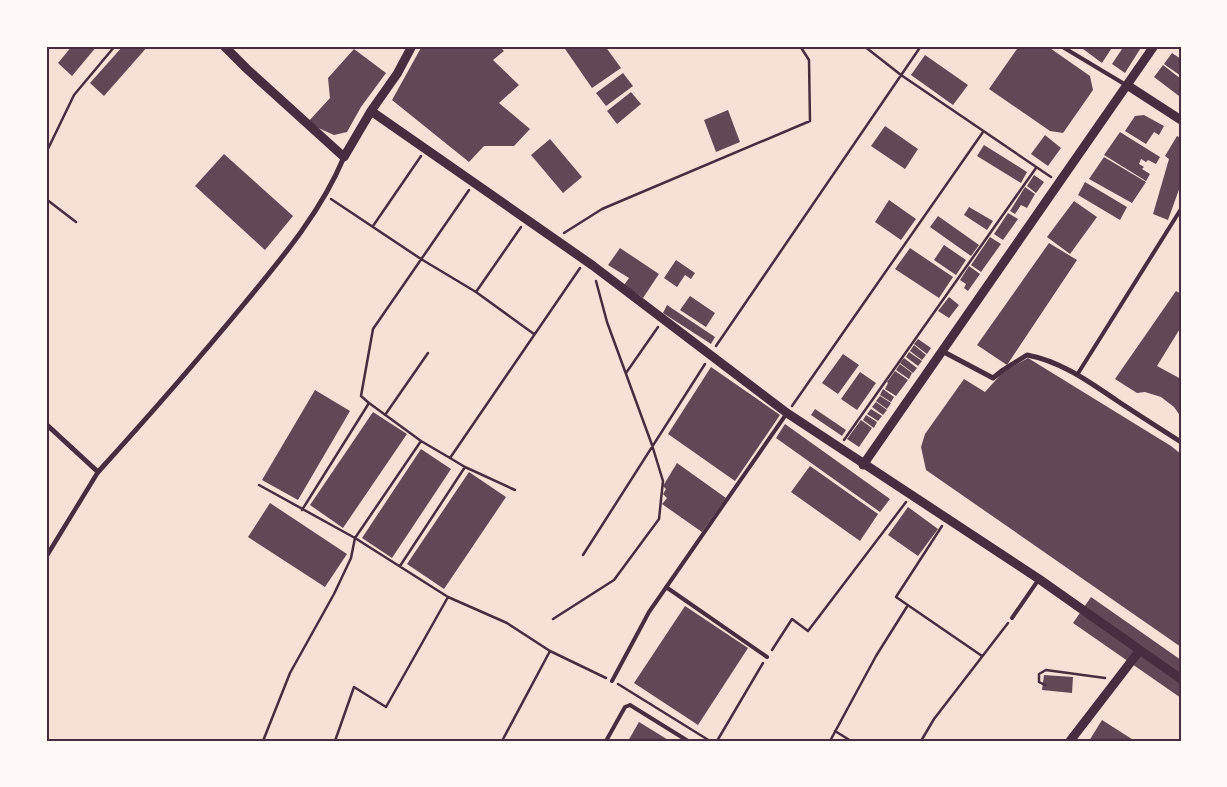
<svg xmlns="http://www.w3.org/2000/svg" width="1227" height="787" viewBox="0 0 1227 787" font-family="Commissioner,sans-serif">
  <rect width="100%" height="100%" fill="#f7e1d7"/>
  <path fill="#644757" d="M72 46H97L72 76 58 63Z
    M123 46H148L104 96 90 83Z
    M422 46H499L504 51 493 60 519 85 499 103 530 129 514 146H484L469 162 392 100Z
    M563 46H605L621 68 592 88Z
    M1019 46H1047L1090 76 1093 90 1063 133 1050 131 989 89Z
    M1079 46H1113L1102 63Z
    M1124 46H1142L1125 73 1112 64Z
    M354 49 386 73 361 107 347 132 334 135 307 123 330 98 328 78Z
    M1172 53 1181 59V76L1164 64Z
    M925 55 968 85 953 105 911 75Z
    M1163 65 1181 79V93L1179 96 1154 77Z
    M623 73 633 86 606 106 596 93Z
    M631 92 641 104 617 124 607 111Z
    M728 110 740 142 716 152 704 120Z
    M1144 115 1164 126 1159 135 1154 132 1146 144 1125 131 1135 116Z
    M885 126 918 149 905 169 871 146Z
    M1120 132 1160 157 1156 164 1148 160 1146 162 1141 159 1139 164 1144 167 1142 169 1150 174 1146 181 1104 155Z
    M1045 135 1061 148 1048 166 1031 154Z
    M1177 136 1181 138V184L1168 220 1153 214 1169 159 1165 156Z
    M550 139 582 177 563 193 531 155Z
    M984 145 1027 172 1021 183 977 156Z
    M224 154 293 216 265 250 195 186Z
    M1104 157 1146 182 1132 203 1089 179Z
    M1034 175 1044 182 1036 193 1027 186Z
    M1085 182 1127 207 1120 220 1078 195Z
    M1025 187 1035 194 1027 208 1021 205 1015 214 1010 211Z
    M889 200 916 219 901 240 875 222Z
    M1074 201 1097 217 1070 254 1047 237Z
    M969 207 993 221 987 230 964 215Z
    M1008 213 1018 219 1003 240 994 234Z
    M938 216 979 245 971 256 930 227Z
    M990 237 1001 244 981 272 971 265Z
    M1049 243 1077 260 1007 365 977 345Z
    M944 245 966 260 956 275 934 260Z
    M620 248 659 274 643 298 624 285 629 278 608 265Z
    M910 248 953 277 939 298 895 269Z
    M676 260 695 273 691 279 685 275 677 287 664 278Z
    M969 266 980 274 968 291 964 288 966 284 960 280Z
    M1176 291 1181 294V327L1157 366 1181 379V417L1174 407 1161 397 1145 392 1137 393 1115 379Z
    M690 296 715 313 706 327 680 310Z
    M949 297 959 305 949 318 938 311Z
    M667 305 715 337 711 344 663 313Z
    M918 339 931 348 927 354 914 344Z
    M914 345 926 355 922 360 910 351Z
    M909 352 922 361 918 366 906 357Z
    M843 354 859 365 838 394 822 383Z
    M904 358 917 368 913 373 900 363Z
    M1028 358 1171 446 1181 454V647L926 470 921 447 925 434 964 379 985 392 1003 372Z
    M900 364 912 373 909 379 896 370Z
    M711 367 780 415 735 481 668 434Z
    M895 371 908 380 896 396 885 389 888 383 887 382Z
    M860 372 876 383 857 410 841 399Z
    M883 389 894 397 891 402 880 395Z
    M315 390 350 411 298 500 262 480Z
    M880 396 891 403 887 409 876 401Z
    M876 402 887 410 883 415 872 407Z
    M815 409 846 430 842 436 811 415Z
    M871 409 882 416 878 421 867 414Z
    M373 412 407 434 343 528 310 505Z
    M866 415 877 422 874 428 863 420Z
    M861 420 872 428 859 447 847 439Z
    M785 424 890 499 880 512 776 438Z
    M421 449 451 469 392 558 362 538Z
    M677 463 726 498 702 532 662 504 667 498 663 494 666 489 663 486Z
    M810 466 878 514 860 541 791 492Z
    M469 472 506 497 444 589 407 564Z
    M270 503 347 554 325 587 248 537Z
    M908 507 938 529 918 556 888 535Z
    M1091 597 1181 660V698L1073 623Z
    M685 606 748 648 698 725 634 683Z
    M1044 675 1073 677 1072 693 1042 690Z
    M1102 720 1135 741H1089Z
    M639 722 670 741H628Z"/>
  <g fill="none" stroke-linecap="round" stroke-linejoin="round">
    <path stroke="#4a2c40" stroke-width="2.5" d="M864 46 901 75 1051 177
      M46 153 74 95 115 46
      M469 190 373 329 361 396 369 403 421 441 450 458 465 467 515 490
      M46 199 76 222
      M331 199 421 259 476 292 534 334
      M373 226 421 156
      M564 233 602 209 810 121 809 60 800 46
      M476 292 521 227
      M716 346 921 46
      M626 373 658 327
      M792 406 983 132
      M385 415 428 353
      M844 440 1036 168
      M450 458 580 268
      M259 485 355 538 448 597 507 623 550 651 606 678
      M302 510 369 403
      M942 526 896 597 982 656
      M583 555 705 364
      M400 566 465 467
      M553 619 614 580 659 519 663 481 652 445 607 322 596 281
      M772 650 792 619 808 631 906 502
      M618 684 710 741
      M1045 685 1039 682V674L1046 670 1105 678
      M835 731 851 741
      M263 741 290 673 334 594 351 558 355 538 421 441
      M335 741 354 687 386 707 448 597
      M502 741 550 651
      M717 741 763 663
      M830 741 876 656 908 605
      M921 741 934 719 1008 623"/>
    <path stroke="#4a2c40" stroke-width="4" d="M1061 46 1126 85
      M1077 375 1181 209
      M666 587 767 657
      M1012 618 1039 579
      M612 681 649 612 787 413
      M606 741 625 707 630 705 688 741"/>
    <path stroke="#4a2c40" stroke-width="4.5" d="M46 557 98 472"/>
    <path stroke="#4a2c40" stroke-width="5" d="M942 351 993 378 1003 370 1027 355C1060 361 1088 381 1116 400 1137 414 1159 428 1181 442
      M46 424 98 472C148 417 197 361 244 304 282 258 321 212 344 157"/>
    <path stroke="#4a2c40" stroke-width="9" d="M224 46 247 69 344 157 371 111 397 74 412 46
      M1127 85 1181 120
      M371 111 592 265 787 413 1039 579 1181 679
      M863 465 1154 46
      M1070 741 1140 650"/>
  </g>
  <rect width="1227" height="787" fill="none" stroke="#fffaf5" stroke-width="95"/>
  <rect x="48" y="48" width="1132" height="692" fill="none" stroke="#4a2c40" stroke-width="2"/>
</svg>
